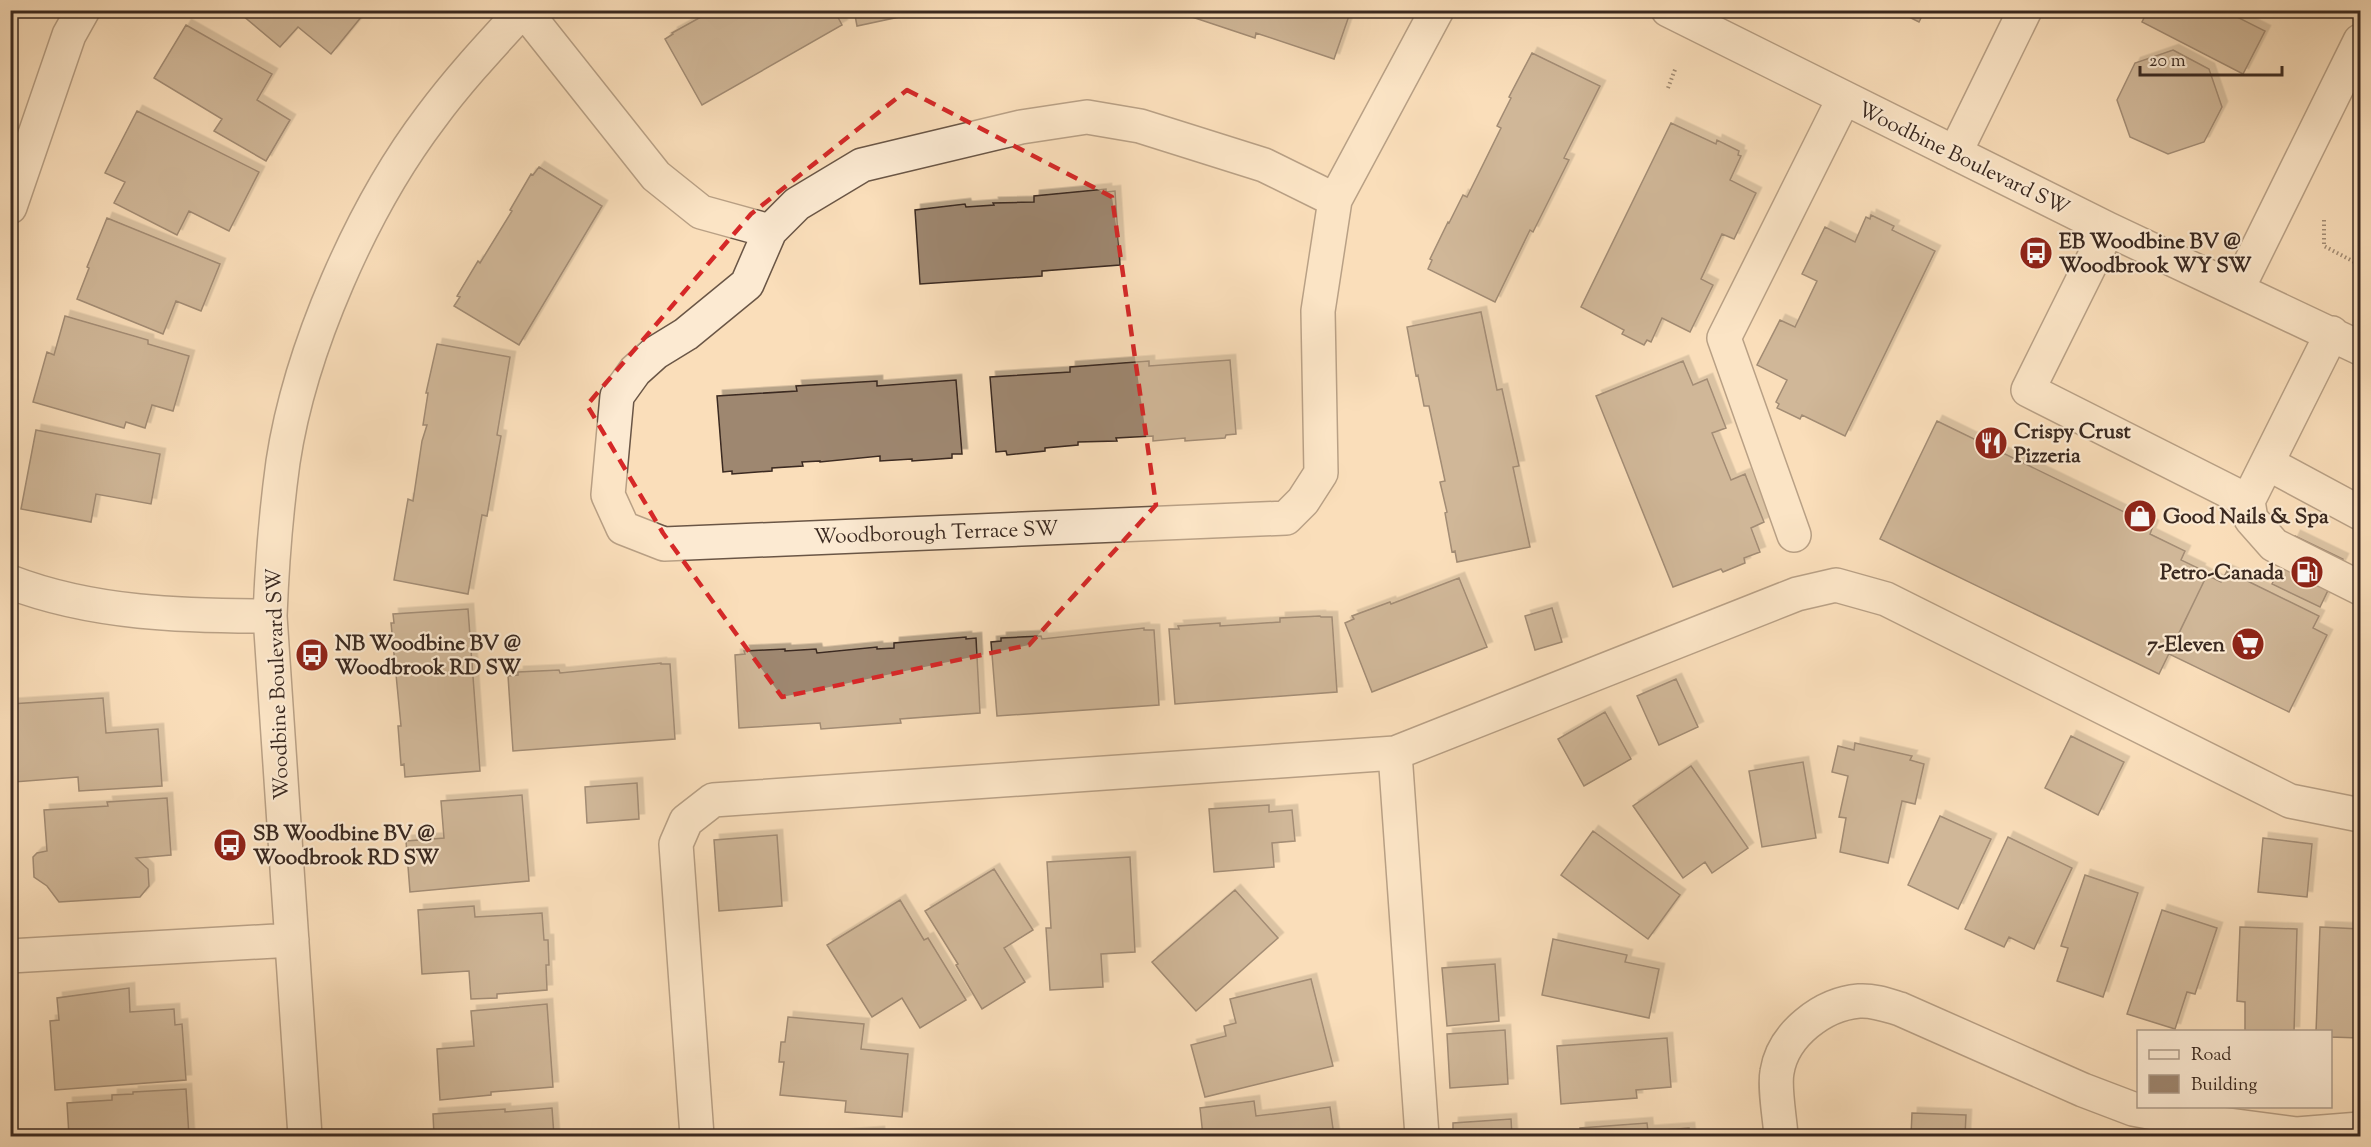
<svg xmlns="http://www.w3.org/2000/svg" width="2371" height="1147" viewBox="0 0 2371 1147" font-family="'Sorts Mill Goudy',serif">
  <defs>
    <filter id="shadow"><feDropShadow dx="5.5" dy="-5.5" stdDeviation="0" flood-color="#0004"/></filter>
  </defs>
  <rect width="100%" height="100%" fill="#fadeba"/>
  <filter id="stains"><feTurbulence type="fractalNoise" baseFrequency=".00333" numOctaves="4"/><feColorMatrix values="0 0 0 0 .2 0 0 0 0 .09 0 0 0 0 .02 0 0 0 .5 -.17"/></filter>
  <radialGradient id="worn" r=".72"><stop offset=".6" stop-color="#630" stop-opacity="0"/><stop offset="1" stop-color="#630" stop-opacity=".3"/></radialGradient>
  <path fill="#9e8770" stroke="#3a2920" stroke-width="1.5" filter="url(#shadow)" d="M236 10H356L362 16 331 54 298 27 280 47Z
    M717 10H834L842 25 702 105 665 39 673 34 672 33 708 13 709 15Z
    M854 10H932L857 26Z
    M936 10H958L937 15Z
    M1181 10H1351L1334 59 1256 33 1255 38 1180 13Z
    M1895 10H1925L1919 22Z
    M2148 10H2228L2227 12 2265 31 2243 74 2142 22Z
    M186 25 272 74 257 100 290 120 266 161 214 131 222 119 154 78Z
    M2173 50 2209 69 2222 107 2204 142 2168 154 2130 137 2117 100 2135 63Z
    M1532 53 1600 86 1564 158 1569 160 1533 232 1530 230 1495 302 1428 269 1432 260 1430 259 1448 222 1449 223 1463 195 1467 197 1501 128 1497 126 1511 98 1509 97Z
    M137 111 259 172 229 231 189 211 177 235 114 203 125 182 105 173Z
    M1671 123 1716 144 1717 140 1739 151 1738 155 1741 156 1730 180 1756 193 1734 239 1722 234 1701 279 1713 285 1690 332 1662 318 1651 342 1647 340 1644 345 1622 334 1624 330 1581 307Z
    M539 167 602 206 519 345 454 306 460 297 457 296 478 261 480 263 512 211 510 210 531 174 533 175Z
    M1106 189V192L1115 191 1120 265 1042 271V276L920 284 915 210 965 204 966 207 994 205 993 203 1034 202V196Z
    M1871 215 1894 226 1892 230 1935 251 1845 436 1802 415 1800 419 1777 408 1779 404 1776 402 1787 380 1757 365 1780 320 1795 327 1817 281 1802 274 1825 227 1855 242 1866 217 1870 219Z
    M107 218 220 264 201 311 176 301 163 334 77 299 89 268 87 267Z
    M1481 312 1497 390 1502 389 1519 466 1513 467 1530 547 1457 562 1455 551 1452 552 1445 513 1447 512 1440 482 1445 481 1429 406H1424L1418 375 1416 376 1407 327Z
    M65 316 148 340V344L189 356 173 411 152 405 145 428 126 422 124 428 33 402 47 352 54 355Z
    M437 344 510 357 497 435 501 436 487 516 482 515 468 594 394 580 408 499 413 501 422 441 427 425H423L428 393H426Z
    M1230 360 1236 434 1226 435 1225 438 1185 441V438L1153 441V436L1116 438 1117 441 1078 442V445L1045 448V451L1007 455 1006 451 996 452 990 377 1070 372V367L1149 361V366Z
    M1683 361 1693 385 1707 379 1726 428 1712 433 1731 480 1745 474 1764 522 1751 528 1760 552 1744 558 1745 563 1723 572 1721 569 1673 587 1596 396Z
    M956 380 962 454H952V458L912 461V459L880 461V456L820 462V461L802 462 803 466 772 468V471L732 474V471L723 472 717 396 797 391 796 386 877 381V386Z
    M1937 421 2153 526 2150 534 2185 551 2181 560 2200 569 2199 571 2207 575 2159 674 1880 539Z
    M36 430 160 454 151 504 96 494 91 522 21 509Z
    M2295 536 2343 559 2320 607 2272 584Z
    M2227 571 2319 616 2313 628 2327 635 2289 712 2169 654 2207 575 2221 582Z
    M1459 578 1487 647 1372 692 1345 623 1354 619 1352 616 1390 602 1391 604Z
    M1552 608 1562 642 1535 650 1525 616Z
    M468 609 480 771 405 777 404 764 401 765 398 726H401L391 623H394L393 614Z
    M1320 616 1321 617H1332L1337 692 1175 704 1169 629H1179L1178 626 1220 623V626L1280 622V618Z
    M1144 628V630H1154L1159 705 997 716 991 642 1001 641V638L1041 636 1042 639Z
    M966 637V639L976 638 980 713 900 719 901 723 821 729 820 723 739 728 735 655 745 654 744 651 785 649V651L816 649 817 653 877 647V649L894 648V643Z
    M661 663V664H670L675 739 513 751 508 676 518 675V672L559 670 560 673Z
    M1676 679 1698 727 1659 745 1637 696Z
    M103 698 106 733 158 729 162 786 79 791 78 777 14 782 10 704Z
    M1605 712 1631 759 1584 786 1558 739Z
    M2071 736 2124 762 2098 815 2045 788Z
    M1855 743 1912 756 1910 760 1924 764 1915 804 1902 801 1888 863 1840 852 1846 818 1839 817 1848 776 1832 772 1838 746 1854 750Z
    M1803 762 1816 838 1762 847 1749 771Z
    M1691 766 1748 848 1712 873 1705 862 1683 878 1633 806Z
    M637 783 639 819 587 823 585 787Z
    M522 795 529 881 410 892 406 841 444 838 441 801Z
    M167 798 171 855 136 858 148 869 149 886 140 897 59 902 47 886 34 877 33 857 37 853 47 851 44 810 108 806 107 802Z
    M1269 805V812L1292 810 1295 841 1272 843 1274 867 1214 872 1209 809Z
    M1940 816 1991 839 1958 909 1908 885Z
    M1593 831 1680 895 1648 939 1561 875Z
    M777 835 782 906 719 911 714 840Z
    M2008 837 2072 868 2034 949 2009 937 2004 947 1965 929Z
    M2263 838 2312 844 2307 897 2258 892Z
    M1130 857 1135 952 1101 954 1103 987 1050 990 1046 928H1051L1047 862Z
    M994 869 1033 930 1004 948 1025 982 982 1009 956 965 958 964 925 911Z
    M2085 875 2138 893 2103 997 2057 981 2068 948 2061 946Z
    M1235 890 1278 938 1196 1011 1152 962Z
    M900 900 924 940 928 938 966 1000 920 1028 902 998 872 1017 827 945Z
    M474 906 475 917 542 913 544 940H548L549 965H546L547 990 497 994V998L471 999 469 971 422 974 418 910Z
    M2162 910 2217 928 2195 994 2187 992 2175 1029 2127 1014Z
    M2240 927 2297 929 2294 1032H2245V1002L2237 1001Z
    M2320 927 2360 929V1038L2330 1037V1032H2316Z
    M1553 939 1627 955 1625 962 1659 969 1649 1018 1542 995Z
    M1495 964 1499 1021 1447 1026 1442 968Z
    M1311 979 1333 1066 1205 1097 1191 1045 1226 1036 1224 1026 1236 1023 1230 999Z
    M129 988 130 1012 174 1009 175 1025 182 1024 186 1080 55 1090 50 1021 59 1020 57 998Z
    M547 1004 553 1087 491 1092V1095L440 1100 437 1049 474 1046 471 1011Z
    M788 1017 864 1024 861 1049 908 1054 902 1117 845 1112 846 1101 780 1095 784 1062H779L781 1042H785Z
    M1505 1030 1508 1084 1450 1088 1447 1034Z
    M1667 1038 1671 1087 1636 1090 1637 1098 1561 1104 1557 1046Z
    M186 1089 189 1136H69L67 1103 112 1100V1095L133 1094V1092Z
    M1254 1101 1256 1116 1330 1107 1334 1136H1203L1200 1108Z
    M552 1108 554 1136H434L433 1114 505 1109V1112Z
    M1912 1113 1966 1115 1965 1136H1911Z
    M1511 1119 1512 1136H1453V1123Z
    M1647 1123 1648 1131 1689 1128 1690 1136H1580V1128Z
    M879 1132V1136H824Z"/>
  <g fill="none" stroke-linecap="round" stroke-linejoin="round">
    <g stroke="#6a5646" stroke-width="36">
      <path id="minor" d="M524 10 656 176 701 212 770 231
        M1668 10 2108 229 2360 348
        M1955 153 2025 10
        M1335 200 1264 165 1140 126 1087 117 1021 127 862 165 797 204 770 231 747 284 686 334 655 353 635 371 617 396 608 495 623 528 664 544 1286 518 1303 501 1321 473 1318 311 1335 200 1437 10
        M10 207 69 35 83 10
        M2108 229 2028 390 2248 501 2332 333
        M2237 290 2360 41
        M2267 463 2360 513
        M2248 501 2251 519 2274 545 2360 588
        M1794 535 1724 338 1844 98
        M10 582C93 614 184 616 270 616
        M1395 753 1422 1136
        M10 956 292 940
        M305 1136 270 616C272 564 276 513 283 462 300 349 362 208 431 117 459 79 491 45 523 10
        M697 1136 676 844 686 821 713 800 1395 753 1797 594 1836 585 1886 599 2290 801 2360 815
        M1781 1136C1780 1119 1774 1088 1777 1072 1783 1034 1823 1004 1859 1001 1874 1000 1887 1005 1900 1009L2083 1090 2133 1109 2191 1120 2297 1134 2360 1129"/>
    </g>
    <path stroke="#3a2920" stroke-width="4" stroke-dasharray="1.5 3" stroke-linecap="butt" d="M1668 88 1676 67
      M2324 220V246L2360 265"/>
    <use href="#minor" stroke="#fcead2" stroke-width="33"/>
  </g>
  <path d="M0 0H2371V1147H0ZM907 90 1112 197 1156 505 1029 645 782 697 663 533 587 405 751 214Z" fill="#fadeba" fill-opacity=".55" fill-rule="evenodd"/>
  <path fill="none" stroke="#d62828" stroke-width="4.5" stroke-dasharray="12 8" stroke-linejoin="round" d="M907 90 1112 197 1156 505 1029 645 782 697 663 533 587 405 751 214Z"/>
  <defs>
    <g id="bus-disc" transform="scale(1.725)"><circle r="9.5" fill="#8f2418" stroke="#fcead2"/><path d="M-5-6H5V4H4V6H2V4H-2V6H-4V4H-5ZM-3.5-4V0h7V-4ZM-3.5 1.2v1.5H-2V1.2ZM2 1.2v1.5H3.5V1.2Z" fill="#fff"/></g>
    <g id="restaurant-disc" transform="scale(1.725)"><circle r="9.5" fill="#8f2418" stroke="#fcead2"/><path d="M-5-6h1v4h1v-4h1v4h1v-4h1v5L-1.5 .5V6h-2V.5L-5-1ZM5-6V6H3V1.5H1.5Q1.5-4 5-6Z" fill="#fff"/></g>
    <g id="shop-disc" transform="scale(1.725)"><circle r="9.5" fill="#8f2418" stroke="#fcead2"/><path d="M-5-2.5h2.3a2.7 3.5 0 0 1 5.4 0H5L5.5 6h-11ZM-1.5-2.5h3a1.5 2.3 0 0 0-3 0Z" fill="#fff"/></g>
    <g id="fuel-disc" transform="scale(1.725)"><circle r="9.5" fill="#8f2418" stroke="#fcead2"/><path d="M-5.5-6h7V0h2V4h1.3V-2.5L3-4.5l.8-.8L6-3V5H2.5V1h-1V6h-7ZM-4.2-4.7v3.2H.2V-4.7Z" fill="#fff"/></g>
    <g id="supermarket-disc" transform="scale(1.725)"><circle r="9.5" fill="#8f2418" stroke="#fcead2"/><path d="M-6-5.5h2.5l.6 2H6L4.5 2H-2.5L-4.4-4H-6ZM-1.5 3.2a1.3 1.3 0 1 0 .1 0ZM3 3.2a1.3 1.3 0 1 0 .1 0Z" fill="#fff"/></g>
  </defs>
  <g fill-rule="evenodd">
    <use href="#bus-disc" x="2036" y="253"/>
    <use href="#restaurant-disc" x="1991" y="443"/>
    <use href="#shop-disc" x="2140" y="516"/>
    <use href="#fuel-disc" x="2307" y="572"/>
    <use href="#supermarket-disc" x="2248" y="644"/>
    <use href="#bus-disc" x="312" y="655"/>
    <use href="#bus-disc" x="230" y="845"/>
  </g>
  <g text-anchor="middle" stroke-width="4.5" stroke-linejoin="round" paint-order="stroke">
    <g font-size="21" fill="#3a2920" stroke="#fcead2">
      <text transform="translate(1964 158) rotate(26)" y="7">Woodbine Boulevard SW</text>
      <text transform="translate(936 532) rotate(-2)" y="7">Woodborough Terrace SW</text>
      <text transform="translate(277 684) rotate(-92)" y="7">Woodbine Boulevard SW</text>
    </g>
    <g font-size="21" font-weight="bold" fill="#3a2920" stroke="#fcead2" text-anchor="start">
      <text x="2059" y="248">EB Woodbine BV @<tspan x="2059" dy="24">Woodbrook WY SW</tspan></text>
      <text x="2014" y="438">Crispy Crust<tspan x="2014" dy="24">Pizzeria</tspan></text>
      <text x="2163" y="523">Good Nails &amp; Spa</text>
      <text x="2284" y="579" text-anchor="end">Petro-Canada</text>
      <text x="335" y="650">NB Woodbine BV @<tspan x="335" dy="24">Woodbrook RD SW</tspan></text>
      <text x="2225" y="651" text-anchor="end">7-Eleven</text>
      <text x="253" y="840">SB Woodbine BV @<tspan x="253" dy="24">Woodbrook RD SW</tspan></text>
    </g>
  </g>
  <rect width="2371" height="1147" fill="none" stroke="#fadeba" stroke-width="36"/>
  <rect x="12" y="12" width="2347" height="1123" fill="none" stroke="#3a2920" stroke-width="3"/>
  <rect x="18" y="18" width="2335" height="1111" fill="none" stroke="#3a2920" stroke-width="1.5"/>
  <rect x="2137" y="1030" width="195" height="78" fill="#fcead2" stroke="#ae9d8b" stroke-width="1.5"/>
  <rect x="2149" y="1050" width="30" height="9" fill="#fcead2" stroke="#ae9d8b" stroke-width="1.5"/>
  <text x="2191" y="1060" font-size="18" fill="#3a2920">Road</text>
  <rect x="2149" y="1075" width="30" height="18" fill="#9e8770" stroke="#ae9d8b" stroke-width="1.5"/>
  <text x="2191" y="1090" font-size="18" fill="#3a2920">Building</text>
  <path d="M2140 66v9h142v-9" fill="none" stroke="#3a2920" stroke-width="3"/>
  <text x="2149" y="66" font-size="18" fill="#3a2920" stroke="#fcead2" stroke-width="4.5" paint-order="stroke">20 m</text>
  <rect width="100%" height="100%" filter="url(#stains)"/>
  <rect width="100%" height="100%" fill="url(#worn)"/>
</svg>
